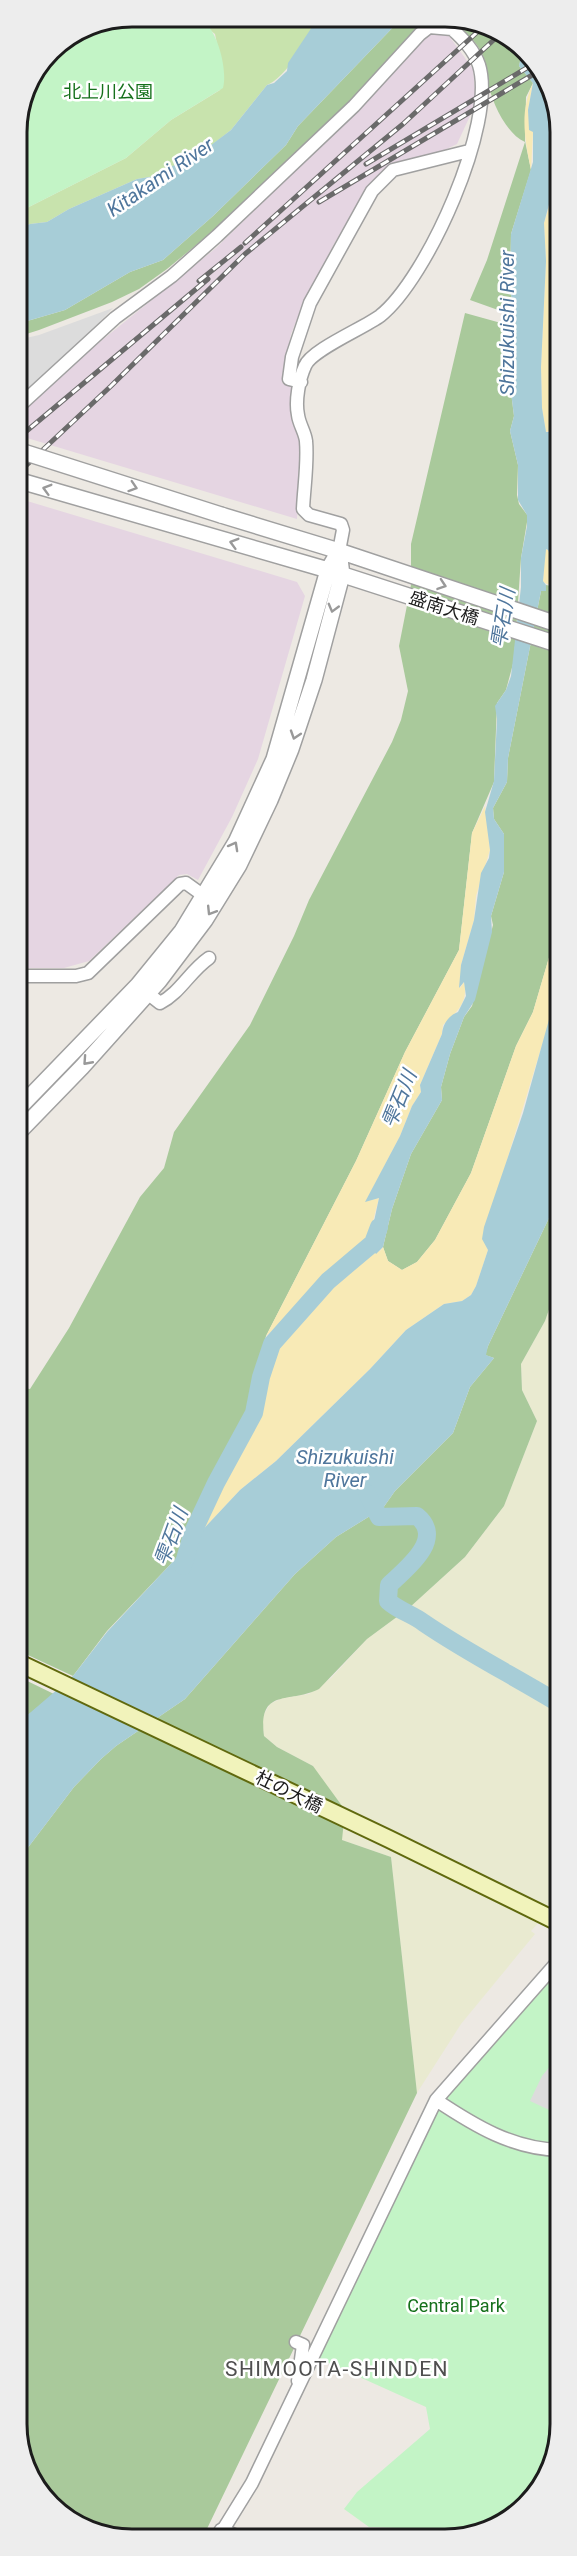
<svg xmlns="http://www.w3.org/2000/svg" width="577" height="2556" viewBox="0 0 577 2556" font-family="Roboto,'Noto Sans JP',sans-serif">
  <rect width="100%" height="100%" fill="#ede9e3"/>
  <path fill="#e5d5e2" d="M434 32 449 36 473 69 476 103 457 144 368 187 334 244 303 304 291 334 282 383 293 385 292 412 300 440 297 519 17 435V415L96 345 216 248 356 111 425 35Z
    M17 498 297 582 305 596 258 759 232 817 198 880 187 874 179 875 89 961 64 968H17Z"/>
  <path fill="#e9ead0" d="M560 1278V1697L472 1648 465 1658 560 1712V1899L531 1931 535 1934 461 2024 417 2093 391 1857 342 1840 313 1766 277 1747 264 1736 262 1718 270 1704 282 1698 309 1694 331 1678 367 1639 409 1608 465 1557 504 1506 537 1421 522 1390 521 1364 545 1321Z"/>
  <path fill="#c8e3ad" d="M136 17 315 19C312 37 284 79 267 85L231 130 190 162 162 170 155 176 137 179 69 209 47 222 30 224 17 229V213L126 158 171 120 220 90 224 78 215 34 195 18 134 27 87 26Z"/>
  <path fill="#a9c99b" d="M400 20H442L422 22 372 81 218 227 167 269 139 289 112 302 39 330 17 337V324L65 310 130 272 163 260 213 216 286 145 298 126Z
    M447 20H475L523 50 519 66 533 83 526 97 525 141 531 170 511 234 510 289 515 316 470 300 487 260 525 142C505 133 491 100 487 79 485 73 486 67 485 61 480 44 463 27 447 20Z
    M465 313 515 327 516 339 508 368 513 391 511 392 514 416 510 431 518 465 517 495 519 504 528 516 521 558 514 660 506 690 497 703 494 782 472 833 459 950 405 1052 356 1161 266 1336 245 1418 224 1455 186 1548 107 1631 73 1676 17 1650V1387L30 1389 69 1328 140 1197 164 1168 174 1132 250 1025 294 936 309 900 392 742 401 720 408 691 399 646 411 585V544Z
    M546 585 551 586 560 611V920L533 1012 516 1046 471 1173 435 1240 417 1262 402 1270 388 1261 383 1247 392 1209 411 1154 442 1100 441 1087 450 1054 464 1017 472 1006 493 925 491 916 504 872V834L494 819 493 808 507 782 508 758 541 591H546Z
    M560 1175V1278L545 1321 521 1364 522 1390 537 1421 504 1506 465 1557 409 1608 367 1639 319 1689C289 1704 258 1687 264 1736L277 1747 313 1766 345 1810 342 1840 391 1857 417 2093 204 2535 201 2538 109 2537 45 2501 17 2439V1862L74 1787 101 1759 116 1746 185 1699 295 1574 336 1537 383 1508 395 1491 453 1433 470 1387 494 1358 485 1355 488 1346 549 1218Z
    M17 1676 54 1694 17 1724Z"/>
  <path fill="#f8eab6" d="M533 83 528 110 533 132 531 170C525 140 519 112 533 83Z
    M560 171V318L553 319 550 325 552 430 546 432 542 408 541 367 546 261 544 223Z
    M545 549 548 550 560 573V611L551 586 543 582Z
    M485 806 490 850 476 896 474 920 461 965 462 981 459 986 460 988 464 982C469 1002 456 1013 443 1025L442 1034 420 1085 421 1092 412 1106 400 1136 366 1201 379 1198 367 1244 373 1250 380 1251 383 1247 388 1261 402 1270 417 1262 435 1240 471 1173 516 1046 533 1012 560 920V980L553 1009 483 1239 488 1250 476 1286 471 1295 462 1301 444 1304 406 1330 370 1369 276 1461 240 1490 196 1537 219 1484 260 1411 263 1388 273 1355 282 1338 280 1333 273 1330 266 1336 356 1161 405 1052 459 950 472 833Z"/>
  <path fill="#c3f4c6" d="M199 17C217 27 228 69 223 88L171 120 126 158 17 213V124L32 91 66 40 87 26 123 28Z
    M560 1959V2432L532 2501 474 2531 369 2527 344 2509 357 2492 430 2429 426 2407 315 2357 436 2100Z"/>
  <path fill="#dcdcdc" d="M113 308 91 331 17 403V340L39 335Z
    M560 2054V2115L530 2101 542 2076Z"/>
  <path fill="#a7cdd7" d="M315 19 400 20 298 126 286 145 213 216 163 260 130 272 65 310 17 324V229L30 224 47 222 69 209 137 179 155 176 172 166 190 161 231 130 267 85 274 83 287 71 288 63 314 24Z
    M527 53 532 56 560 117 558 182 551 197 544 223 546 261 541 367 542 408 546 432H551L553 408 550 325 553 319 560 318V573L548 550 546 549 543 581 546 585V591H541L508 758 507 782 493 808 494 819 504 834V872L491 916 492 932 475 1000 464 1017 450 1054 441 1087 442 1100 411 1154 392 1209 383 1247 376 1254 366 1241 373 1226 379 1198 365 1202 400 1136 412 1106 421 1092 420 1085 442 1034C443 1024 448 1016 458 1012L466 996 464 982 459 988 461 965 474 920 481 873 489 858 490 850 485 812 494 781 497 719 495 706 506 690 511 676 521 587V558L527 526V515L518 500V465L510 431 514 416 511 392 513 391 508 368 516 339 515 316 510 289 511 234 533 162V132L529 130 528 110 533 83 519 66 520 61Z
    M560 980V1175L549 1218 488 1346 486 1355 494 1358 470 1387 453 1433 395 1491 383 1508 336 1537 295 1574 185 1699 116 1746 101 1759 74 1787 17 1862V1724L73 1676 107 1632 240 1490 276 1461 370 1369 406 1330 444 1304 462 1301 471 1295 476 1286 488 1250 482 1239 484 1227 523 1113Z"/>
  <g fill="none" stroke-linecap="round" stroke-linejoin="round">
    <path stroke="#a7cdd7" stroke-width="18" d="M367 1493 379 1517 417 1516C445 1539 407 1568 389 1585L388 1601C399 1611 412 1614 424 1623 468 1653 514 1676 560 1704
      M183 1566 193 1532 216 1483 254 1413 261 1377 272 1344 328 1281 373 1243 379 1227"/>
    <g stroke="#a0a0a0" stroke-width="15">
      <path id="minor" d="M301 382 289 379 292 357 310 303 372 191 393 170 469 151
        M17 408 115 318 172 276 217 236 354 106 420 34 429 27 452 29C463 39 474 50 479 65 497 123 427 279 380 316 364 328 311 350 305 366 299 379 295 401 298 415 299 424 305 432 306 441 308 463 304 487 303 509L309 515 341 524 343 530 339 551
        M17 976H76L88 973 180 884 186 883 204 896
        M141 988 160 1003C180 993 190 971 209 958
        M436 2100C475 2126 513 2149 560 2150
        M296 2342 303 2345 298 2381
        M218 2538 252 2483 436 2100 560 1959"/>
    </g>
    <g stroke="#a0a0a0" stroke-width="18">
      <path id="tertiary" d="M17 480 328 570 560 645
        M221 515 339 551 560 625
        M17 1110 138 985 182 931 236 842 274 759 328 570 339 551
        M17 1134 82 1067 159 981 205 920 239 865 270 800 291 749 314 680 342 575 339 551
        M222 2531 237 2538"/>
    </g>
    <g stroke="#60690e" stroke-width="20">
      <path id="secondary" d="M17 1662 389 1839 560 1923"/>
    </g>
    <use href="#minor" stroke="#fff" stroke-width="12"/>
    <use href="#tertiary" stroke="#fff" stroke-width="15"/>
    <use href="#secondary" stroke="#f1f3bb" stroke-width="16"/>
    <g stroke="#6a6a6a" stroke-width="5">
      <path id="rail" d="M366 164 535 63
        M319 202 539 71
        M245 243 484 26
        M199 281 241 247
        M17 439 208 279
        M17 474 111 386 245 254 403 124 499 35"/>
    </g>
    <use href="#rail" stroke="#fff" stroke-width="3" stroke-dasharray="9" stroke-linecap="butt"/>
    <g stroke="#a0a0a0" stroke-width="18" stroke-linecap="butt">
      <path id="tertiary-bridge" d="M17 450 221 515"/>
    </g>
    <use href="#tertiary-bridge" stroke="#fff" stroke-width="15"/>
  </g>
  <defs><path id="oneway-chevron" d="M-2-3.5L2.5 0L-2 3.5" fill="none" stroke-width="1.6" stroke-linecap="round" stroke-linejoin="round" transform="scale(1.5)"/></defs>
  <g stroke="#999">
    <use href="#oneway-chevron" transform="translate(133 487) rotate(18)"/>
    <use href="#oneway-chevron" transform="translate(47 489) rotate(-164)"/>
    <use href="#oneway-chevron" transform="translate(234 543) rotate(-164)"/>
    <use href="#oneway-chevron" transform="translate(442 585) rotate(19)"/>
    <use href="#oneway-chevron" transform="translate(333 608) rotate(105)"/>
    <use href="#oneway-chevron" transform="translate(295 735) rotate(108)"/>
    <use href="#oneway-chevron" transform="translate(234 846) rotate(-61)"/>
    <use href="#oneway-chevron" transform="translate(211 911) rotate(122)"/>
    <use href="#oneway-chevron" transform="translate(87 1061) rotate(132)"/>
  </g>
  <g text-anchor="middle" stroke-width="5" stroke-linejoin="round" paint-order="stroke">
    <g font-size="18" fill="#15701b" stroke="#fff">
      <text x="108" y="98">北上川公園</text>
      <text x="456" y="2312">Central Park</text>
    </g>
    <g font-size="18" fill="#1c1c1c" stroke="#fff">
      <text transform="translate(444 608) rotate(18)" y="6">盛南大橋</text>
      <text transform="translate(289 1792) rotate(26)" y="6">杜の大橋</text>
    </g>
    <g font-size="20" font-style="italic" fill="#4f769c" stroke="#fff">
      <text transform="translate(160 177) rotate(-34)" y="7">Kitakami River</text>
      <text transform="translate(507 323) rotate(-90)" y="7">Shizukuishi River</text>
      <text transform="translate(503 618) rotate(-81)" y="7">雫石川</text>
      <text transform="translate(399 1099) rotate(-68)" y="7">雫石川</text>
      <text x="345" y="1464">Shizukuishi<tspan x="345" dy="23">River</tspan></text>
      <text transform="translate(171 1537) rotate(-70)" y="7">雫石川</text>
    </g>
    <g font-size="21" letter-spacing="1.5" fill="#4f4f4f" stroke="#fff">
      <text x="337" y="2376">SHIMOOTA-SHINDEN</text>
    </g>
  </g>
  <path d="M0 0H577V2556H0ZM132 27H445A105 105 0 0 1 550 132V2424A105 105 0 0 1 445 2529H132A105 105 0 0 1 27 2424V132A105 105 0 0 1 132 27Z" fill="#ededed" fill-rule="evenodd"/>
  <path fill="none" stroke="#1c1c1c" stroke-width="3" d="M132 27H445A105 105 0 0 1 550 132V2424A105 105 0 0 1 445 2529H132A105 105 0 0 1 27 2424V132A105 105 0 0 1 132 27Z"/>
</svg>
